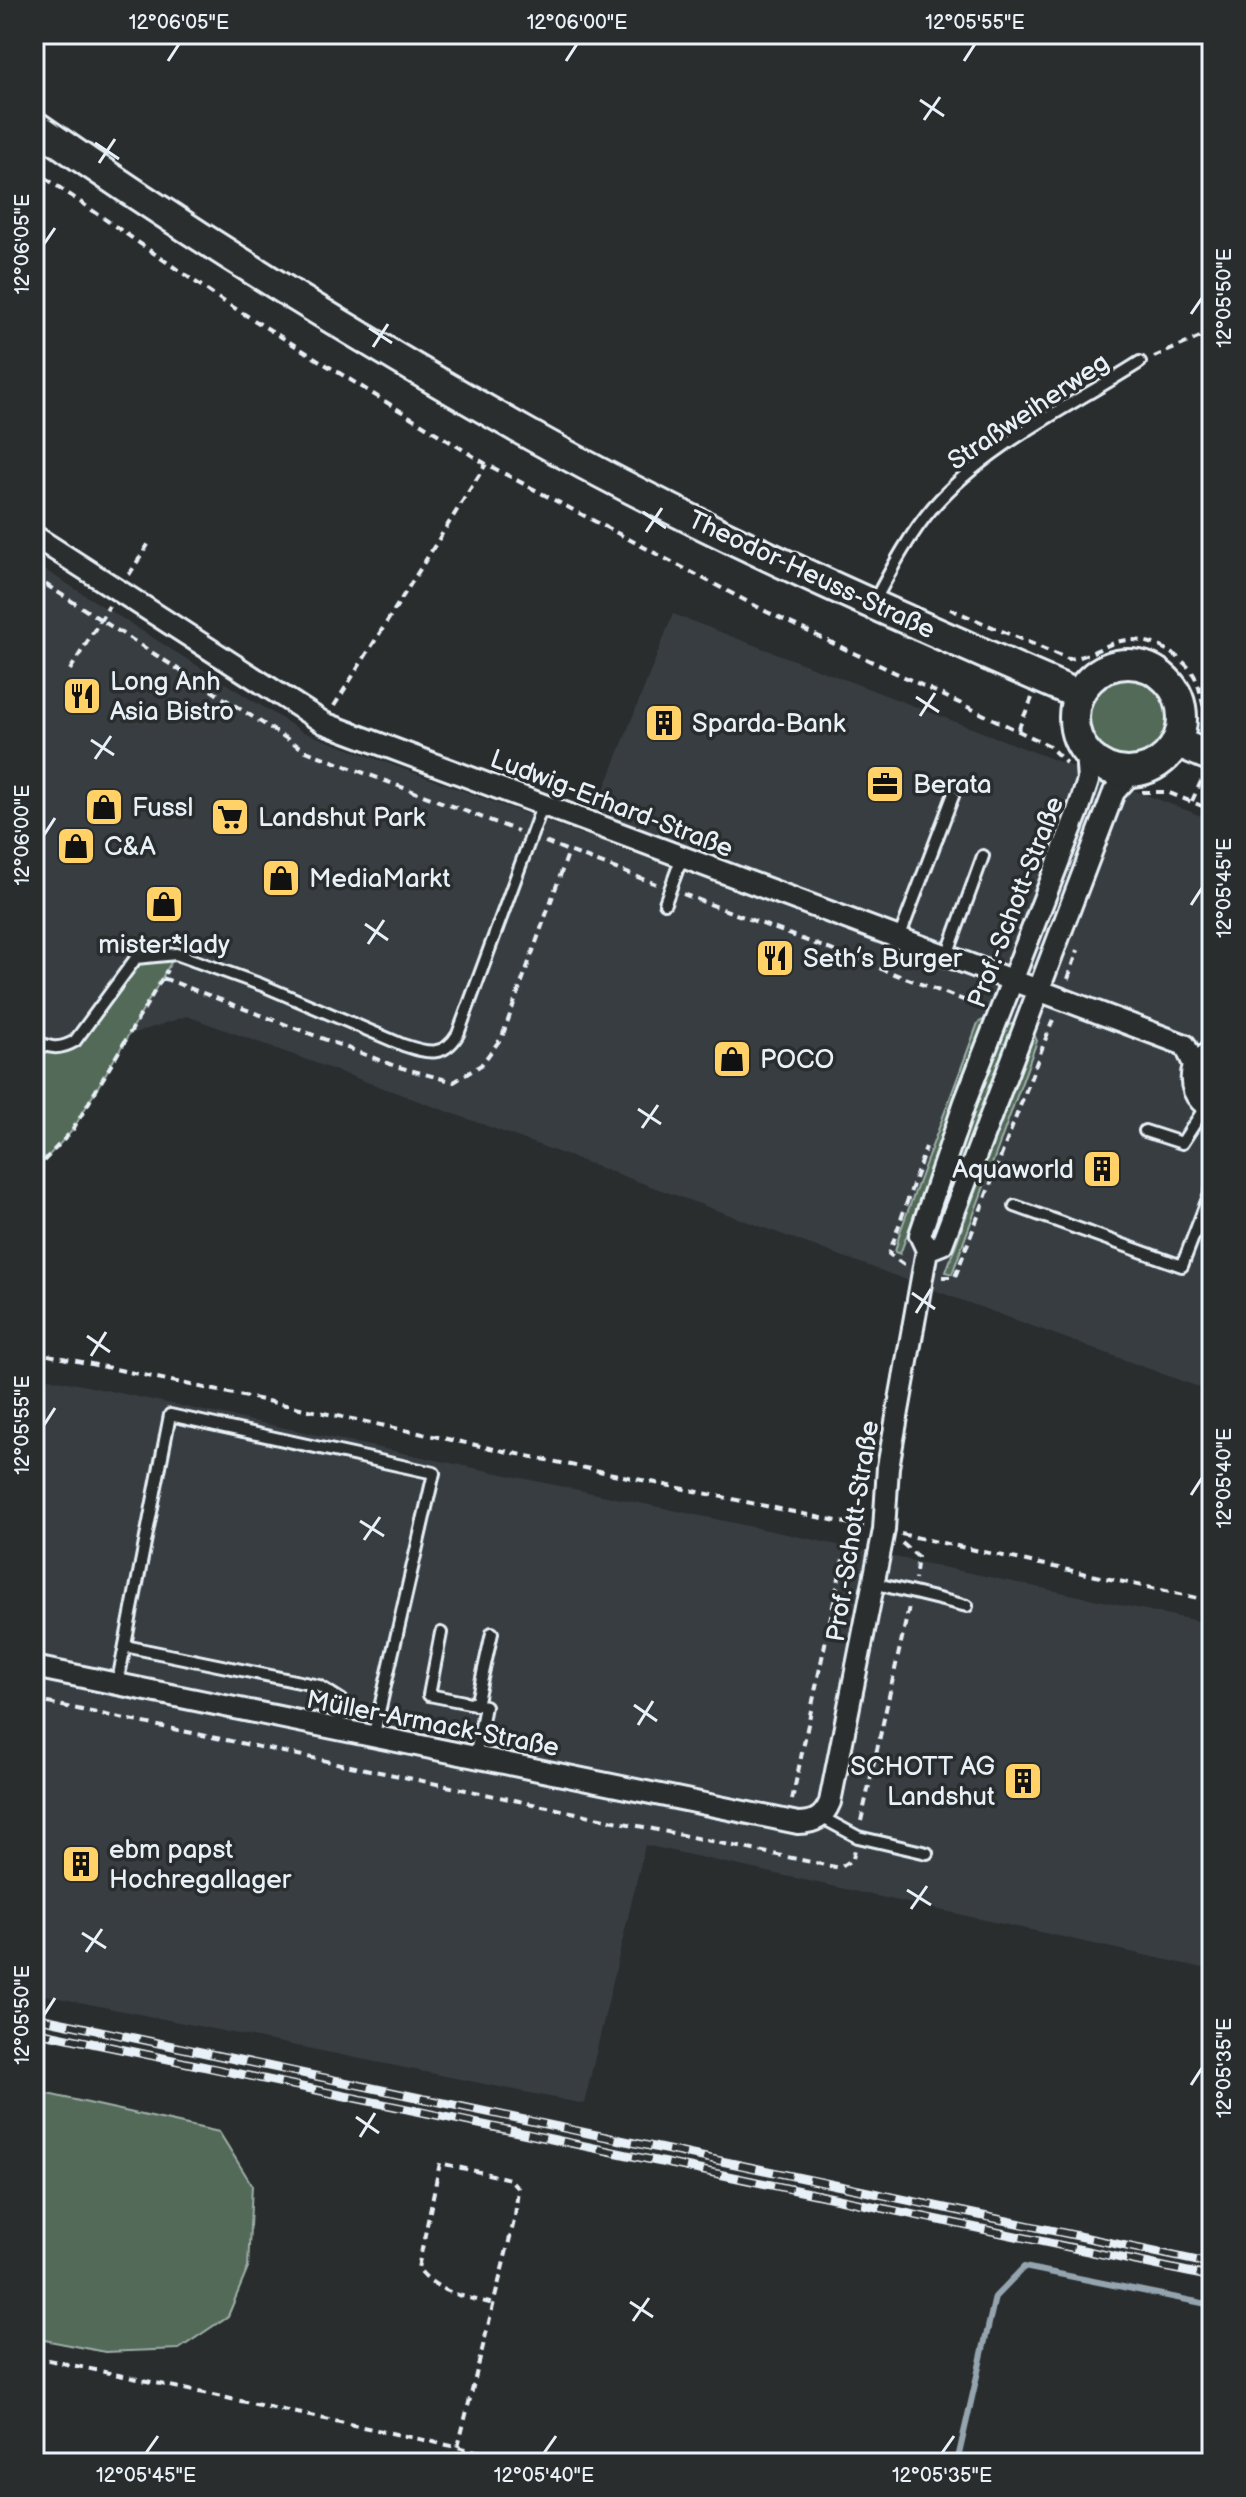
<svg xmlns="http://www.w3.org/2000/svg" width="1246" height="2497" viewBox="0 0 1246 2497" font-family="'Balsamiq Sans',sans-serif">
  <rect width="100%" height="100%" fill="#2a2d2e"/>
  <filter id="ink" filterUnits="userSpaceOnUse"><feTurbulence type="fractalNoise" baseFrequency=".0125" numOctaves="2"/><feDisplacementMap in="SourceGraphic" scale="16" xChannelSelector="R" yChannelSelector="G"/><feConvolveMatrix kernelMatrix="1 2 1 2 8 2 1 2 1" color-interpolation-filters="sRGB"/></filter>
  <g filter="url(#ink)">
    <path fill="#373d42" d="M34 563 303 732 586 836 673 614 1212 820V1392L187 1016 34 1066Z
      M34 1375 1212 1624V1970L645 1845 584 2104 34 1993Z"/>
    <path fill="#536b58" stroke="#9eaea8" stroke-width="2" d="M1085 719a43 43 0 1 1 86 0a43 43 0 1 1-86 0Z
      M176 954 72 1131 34 1171V1039L65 1047 136 958Z
      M990 1016 989 1029 980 1034 900 1254 895 1252 900 1232 978 1023Z
      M1013 1024 1011 1042 938 1237 931 1240 928 1233 1000 1040 1007 1025Z
      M1033 1032 1037 1041 952 1274 946 1272 1026 1052 1024 1044Z
      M34 2091 219 2132 252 2185 248 2268 228 2316 179 2349 105 2352 34 2338Z"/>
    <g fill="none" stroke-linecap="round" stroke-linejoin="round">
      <path stroke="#95a5b0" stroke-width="6" d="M957 2463 995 2297 1024 2267 1212 2305"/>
      <g stroke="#e8f1f8" stroke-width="16">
        <path id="service" d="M874 602C891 570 909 535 933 507 988 444 1070 407 1140 362
          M665 903 682 857
          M899 938 953 796
          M946 958 983 856
          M34 1039C48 1049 60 1050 75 1041L136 958 176 954 262 985 403 1045C427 1053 444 1058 458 1034L543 804
          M1145 1131 1182 1143 1206 1106
          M1015 1206 1182 1266 1212 1188
          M873 1583 967 1606
          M441 1633 429 1695 485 1706 475 1758
          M125 1646 319 1686 341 1700 338 1730
          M117 1686 170 1415 434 1473 373 1738
          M476 1705 492 1633
          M821 1817 858 1837 927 1853"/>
      </g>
      <g stroke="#e8f1f8" stroke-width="26">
        <path id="minor" d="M34 536 324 723 1185 1045 1194 1065
          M1212 1050 1194 1065C1188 1084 1194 1100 1212 1109
          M927 1250 942 1244 1114 792 1133 771
          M34 1667 798 1823C815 1823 824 1817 830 1802L884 1530 888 1467 927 1250 920 1235 965 1102 1077 814 1088 781 1086 751"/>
      </g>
      <g stroke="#e8f1f8" stroke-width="34">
        <path id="secondary" d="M34 125C194 237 362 340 532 436 708 534 894 615 1079 695
          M1074 718a54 54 0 1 1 108 0a54 54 0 1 1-108 0Z
          M1176 742 1212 757"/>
      </g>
      <path stroke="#e8f1f8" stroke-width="4" stroke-dasharray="8 6" stroke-linecap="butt" d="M34 170 220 299 486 464 767 612 1048 745 1066 763
        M1154 357 1212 332
        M129 575 149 543
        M34 577 306 751 518 831
        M950 609 1068 659C1087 658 1103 645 1121 641 1147 636 1177 651 1192 672 1203 688 1200 709 1212 723
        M70 670 109 606
        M334 706 486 464
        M1018 730 1032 698
        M1142 792H1167L1212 810
        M1192 801 1203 777
        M545 842 656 884
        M683 894 982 1007
        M163 978 395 1066 454 1082 481 1065 502 1037 569 851
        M1068 979 1078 950
        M34 1171 72 1131 167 970
        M904 1265 889 1254 926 1147
        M942 1277H955L1054 1017
        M34 1352 865 1527
        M901 1534 1212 1601
        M902 1543 918 1557 915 1579
        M34 1700 840 1868 853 1859 855 1849
        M792 1800 843 1559 860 1542
        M861 1821 909 1607
        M34 2357 532 2463
        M458 2447 515 2217 518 2188 510 2179 440 2163 418 2268C437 2293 465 2297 494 2304"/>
      <use href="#service" stroke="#2a2d2e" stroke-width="10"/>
      <use href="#minor" stroke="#2a2d2e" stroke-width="20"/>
      <use href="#secondary" stroke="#2a2d2e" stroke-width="28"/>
      <g stroke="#e8f1f8" stroke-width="9">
        <path id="rail" d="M34 2017 1212 2264
          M34 2031 1212 2277"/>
      </g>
      <use href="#rail" stroke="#2a2d2e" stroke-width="6" stroke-dasharray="18" stroke-linecap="butt"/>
    </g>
  </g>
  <path fill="none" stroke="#e8f1f8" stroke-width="3" d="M168 61 179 44M566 61 577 44M964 61 975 44M920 100 944 116M924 120 940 97M95 143 119 159M99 163 115 139M44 244 55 228M1191 314 1202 298M369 328 392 343M373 347 388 324M643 512 666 528M646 532 662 508M916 697 939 712M920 716 935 693M91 740 114 755M95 759 111 736M44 835 55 818M1191 905 1202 888M365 924 388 940M368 944 384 920M638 1109 661 1124M642 1128 658 1105M912 1293 935 1309M916 1313 931 1289M87 1336 110 1352M91 1356 106 1332M44 1425 55 1408M1191 1495 1202 1478M360 1521 384 1536M364 1540 380 1517M634 1705 657 1721M638 1725 653 1701M907 1890 931 1905M911 1909 927 1886M82 1933 106 1948M86 1952 102 1929M44 2015 55 1998M1191 2085 1202 2068M356 2117 379 2133M360 2137 375 2113M630 2302 653 2317M633 2321 649 2298M146 2453 158 2436M544 2453 556 2436M942 2453 954 2436"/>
  <defs>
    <g id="restaurant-square" transform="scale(2)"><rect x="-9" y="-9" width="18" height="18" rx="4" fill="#ffd166" stroke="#2a2d2e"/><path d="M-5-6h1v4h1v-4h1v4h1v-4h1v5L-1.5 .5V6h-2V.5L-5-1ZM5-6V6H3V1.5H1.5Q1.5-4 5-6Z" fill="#111"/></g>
    <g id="building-square" transform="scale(2)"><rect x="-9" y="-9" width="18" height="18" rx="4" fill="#ffd166" stroke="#2a2d2e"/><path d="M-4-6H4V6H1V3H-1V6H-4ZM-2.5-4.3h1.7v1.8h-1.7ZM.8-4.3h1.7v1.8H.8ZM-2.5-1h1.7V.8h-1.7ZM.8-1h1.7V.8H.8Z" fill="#111"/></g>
    <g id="office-square" transform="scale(2)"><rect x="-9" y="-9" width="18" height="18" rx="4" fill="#ffd166" stroke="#2a2d2e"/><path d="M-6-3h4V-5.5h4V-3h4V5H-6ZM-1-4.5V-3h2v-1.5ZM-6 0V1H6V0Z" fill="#111"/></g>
    <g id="shop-square" transform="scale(2)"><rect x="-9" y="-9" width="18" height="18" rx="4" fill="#ffd166" stroke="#2a2d2e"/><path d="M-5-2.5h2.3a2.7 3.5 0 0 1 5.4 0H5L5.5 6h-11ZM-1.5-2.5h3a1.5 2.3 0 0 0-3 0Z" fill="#111"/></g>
    <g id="supermarket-square" transform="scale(2)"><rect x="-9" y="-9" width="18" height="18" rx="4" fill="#ffd166" stroke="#2a2d2e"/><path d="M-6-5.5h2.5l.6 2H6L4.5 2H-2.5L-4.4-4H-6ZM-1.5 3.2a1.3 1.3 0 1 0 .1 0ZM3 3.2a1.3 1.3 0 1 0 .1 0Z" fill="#111"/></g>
  </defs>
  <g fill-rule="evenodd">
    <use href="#restaurant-square" x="82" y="696"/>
    <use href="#building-square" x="664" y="723"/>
    <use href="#office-square" x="885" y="784"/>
    <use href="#shop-square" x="104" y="807"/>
    <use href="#supermarket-square" x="230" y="817"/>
    <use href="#shop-square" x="76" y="846"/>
    <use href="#shop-square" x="281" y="878"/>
    <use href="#shop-square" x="164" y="904"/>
    <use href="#restaurant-square" x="775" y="958"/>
    <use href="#shop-square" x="732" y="1059"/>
    <use href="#building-square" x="1102" y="1169"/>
    <use href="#building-square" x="1023" y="1781"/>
    <use href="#building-square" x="81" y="1864"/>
  </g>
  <g text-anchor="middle" stroke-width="7" stroke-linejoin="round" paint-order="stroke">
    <g font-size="26" fill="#e8f1f8" stroke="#2a2d2e">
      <text transform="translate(1028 411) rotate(-34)" y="9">Straßweiherweg</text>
      <text transform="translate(812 574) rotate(25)" y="9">Theodor-Heuss-Straße</text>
      <text transform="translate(612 803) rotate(21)" y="9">Ludwig-Erhard-Straße</text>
      <text transform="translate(1015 902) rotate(-69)" y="9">Prof.-Schott-Straße</text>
      <text transform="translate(852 1531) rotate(-81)" y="9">Prof.-Schott-Straße</text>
      <text transform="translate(433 1723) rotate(11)" y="9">Müller-Armack-Straße</text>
    </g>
    <g font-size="26" fill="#e8f1f8" stroke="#2a2d2e" text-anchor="start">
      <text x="110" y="690">Long Anh<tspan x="110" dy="30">Asia Bistro</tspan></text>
      <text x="692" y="732">Sparda-Bank</text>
      <text x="913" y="793">Berata</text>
      <text x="132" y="816">Fussl</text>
      <text x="258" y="826">Landshut Park</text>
      <text x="104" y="855">C&amp;A</text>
      <text x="309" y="887">MediaMarkt</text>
      <text x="164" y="953" text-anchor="middle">mister*lady</text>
      <text x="803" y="967">Seth’s Burger</text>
      <text x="760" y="1068">POCO</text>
      <text x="1074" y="1178" text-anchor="end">Aquaworld</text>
      <text x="995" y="1775" text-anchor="end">SCHOTT AG<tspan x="995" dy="30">Landshut</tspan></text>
      <text x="109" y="1858">ebm papst<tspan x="109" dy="30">Hochregallager</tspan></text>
    </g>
  </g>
  <rect width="1246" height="2497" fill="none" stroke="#2a2d2e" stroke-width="88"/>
  <rect x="44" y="44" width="1158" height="2409" fill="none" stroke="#e8f1f8" stroke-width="3"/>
  <g font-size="20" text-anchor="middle" fill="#e8f1f8">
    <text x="179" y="29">12°06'05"E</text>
    <text x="577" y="29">12°06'00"E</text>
    <text x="975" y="29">12°05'55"E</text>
    <text transform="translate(22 244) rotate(-90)" y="7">12°06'05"E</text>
    <text transform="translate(1224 298) rotate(-90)" y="7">12°05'50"E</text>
    <text transform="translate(22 835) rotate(-90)" y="7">12°06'00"E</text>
    <text transform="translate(1224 888) rotate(-90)" y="7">12°05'45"E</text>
    <text transform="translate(22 1425) rotate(-90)" y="7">12°05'55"E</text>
    <text transform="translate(1224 1478) rotate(-90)" y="7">12°05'40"E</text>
    <text transform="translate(22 2015) rotate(-90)" y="7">12°05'50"E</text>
    <text transform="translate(1224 2068) rotate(-90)" y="7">12°05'35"E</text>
    <text x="146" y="2482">12°05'45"E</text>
    <text x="544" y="2482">12°05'40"E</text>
    <text x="942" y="2482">12°05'35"E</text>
  </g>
</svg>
